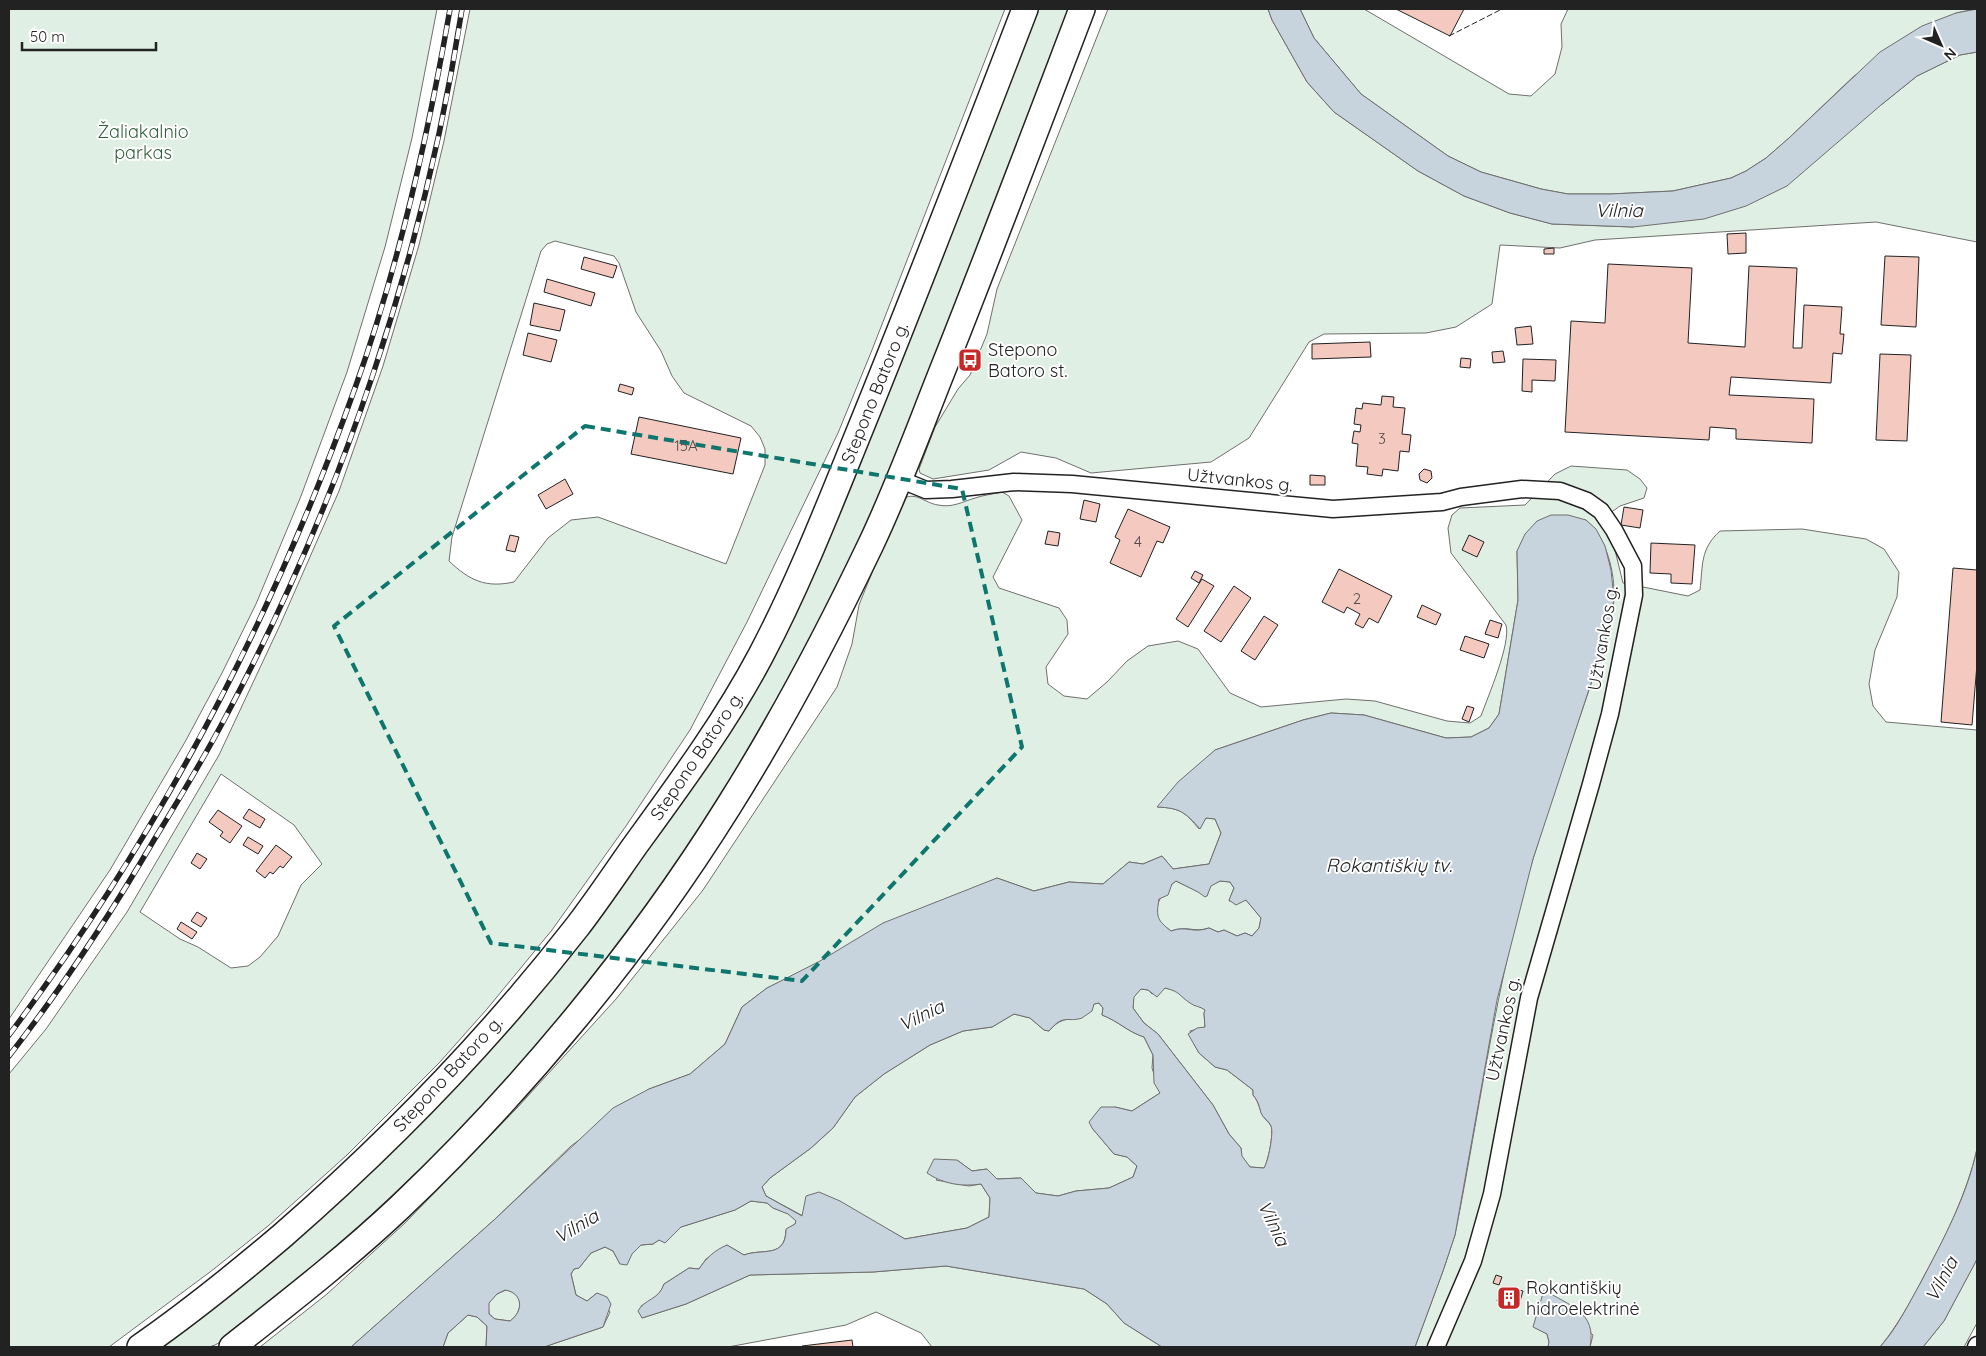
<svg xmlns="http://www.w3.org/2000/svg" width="1986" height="1356" viewBox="0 0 1986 1356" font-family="Quicksand,sans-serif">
  <rect width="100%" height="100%" fill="#fff"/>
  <path fill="#e0efe3" stroke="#6f6f6f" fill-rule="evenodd" d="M9 9H437L412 138 385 247 347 372 301 496 256 604 222 673 185 742 110 870 9 1019Z
    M470 9H1005L872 350 838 433 747 622 690 730 626 826 552 930 487 1009 439 1063 347 1155 268 1226 210 1272 109 1347H9V1074L46 1029 127 912 219 755 280 625 339 491 383 366 419 245 444 141ZM555 241 614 256 619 263 636 312 661 351 672 376 684 393 751 426 760 437 765 449V465L726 564 598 517 571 520 548 538 514 582C486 588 470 581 449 561L452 537 541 251 547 244ZM221 774 294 825 322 864 301 885 278 936 260 957 248 966 231 968 198 947 180 939 140 912Z
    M1035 9H1071C1031 111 991 212 952 314 910 421 868 529 816 631 704 851 552 1050 370 1216 333 1250 295 1284 255 1314 243 1324 228 1339 215 1345 203 1351 171 1347 157 1347L354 1185 752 692Z
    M1108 9H1268L1272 20 1307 82 1334 112 1418 171 1464 196 1510 213 1552 224 1633 227 1881 105 1917 76 1960 55 1977 52V242L1876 222 1595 240 1560 248 1500 245 1492 304 1456 327 1426 333 1324 334 1309 342 1249 438 1211 462 1091 473 1056 458 1021 452 989 470 933 479 920 473 919 469 935 427 958 389 970 375 987 334 997 289Z
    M1300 9H1364L1509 94 1531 96 1555 74 1562 47 1561 24 1568 9H1975L1956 13 1854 76 1789 138 1766 158 1746 171 1731 178 1673 191 1610 194H1568L1541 189 1481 172 1448 156 1361 94 1314 38Z
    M1571 466 1627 470 1640 479 1647 488 1644 498 1620 506 1599 521 1614 546 1623 583 1688 596 1700 590C1703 565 1700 549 1720 531L1802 529 1866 539 1884 549 1899 572 1897 597 1875 650 1869 684 1873 706 1886 722 1977 730V1149C1967 1193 1946 1236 1924 1276 1911 1301 1898 1325 1880 1347H1590L1593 1335 1544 1291 1534 1327 1547 1334 1549 1342 1548 1347H1415L1443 1271 1455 1235C1480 1109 1496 982 1533 859 1550 802 1570 746 1589 690 1598 663 1612 628 1614 599 1615 572 1607 539 1586 520L1517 551 1518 600 1499 714 1489 728 1471 737 1446 738 1364 715 1331 713 1303 720 1215 750 1158 807C1180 808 1185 812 1199 829L1206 818 1215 819 1221 833 1209 864 1173 869 1162 856 1143 864 1129 862 1103 884 1069 882 1034 891 997 878 767 988 742 1007 725 1044 690 1074 649 1089 571 1146 494 1220 351 1347H260L327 1294 405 1223 517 1108 616 999 703 890 837 687 852 644 859 605 901 500C915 490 924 503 938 505 952 508 962 502 975 498 984 495 993 494 1002 492L1009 496 1022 520 993 577 999 588 1059 608 1067 620 1068 634 1046 667 1048 684 1064 696 1087 699 1107 682 1127 661 1148 646 1178 641 1198 649 1230 693 1261 707 1346 699 1375 701 1447 721 1470 723 1481 716C1488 696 1511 644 1506 625L1451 553 1448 528 1452 515 1460 508 1525 505 1555 474Z
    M1176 881 1207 896 1210 886 1220 881 1230 882 1234 888 1229 901 1246 900 1261 918 1259 928 1252 936 1245 933 1237 936 1224 930 1218 932 1209 928C1193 933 1187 925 1171 931 1166 927 1159 923 1157 916 1154 903 1166 888 1176 881Z
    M1165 988 1177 991 1185 999 1206 1010 1204 1013 1205 1027 1190 1031 1194 1044 1199 1053 1215 1067 1227 1070 1253 1090V1095C1259 1102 1259 1109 1263 1116 1265 1120 1269 1122 1271 1126 1274 1133 1268 1162 1264 1168L1250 1167 1241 1156V1148L1229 1134 1213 1105 1158 1034 1144 1023 1133 1008V997L1141 989 1148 990 1152 994Z
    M1099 1003 1103 1008 1102 1015C1118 1021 1128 1032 1144 1037L1153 1055 1152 1068 1160 1093 1132 1111 1115 1107 1092 1128 1114 1154 1127 1157 1137 1166 1133 1177 1109 1188 1076 1191 1058 1196 1036 1193 1021 1178 997 1179 987 1169 972 1171 957 1160 936 1180 969 1186 981 1184 990 1198 989 1217 967 1228 905 1239 873 1221 804 1211 803 1216 766 1196 762 1187 770 1178 811 1148 833 1128 855 1097 884 1074 930 1045 963 1031 992 1027 1014 1014 1030 1018 1044 1030 1049 1031C1058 1020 1067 1018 1081 1018L1094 1004Z
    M751 1201 767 1203 773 1208 789 1214 796 1221 795 1224 786 1230C785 1259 762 1248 744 1255L727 1245 706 1259 699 1269 689 1268 664 1284C661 1295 651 1300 641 1306L642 1318 686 1304 750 1275 873 1272 946 1266 1084 1289 1107 1304 1124 1323 1162 1347H932L921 1333 876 1312 846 1325 728 1347H544L603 1327 610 1312 597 1293 587 1301 576 1295 571 1274 574 1269 579 1268 591 1253 605 1247 613 1251 620 1264 641 1245 653 1244 659 1240 665 1242 681 1227 735 1210Z
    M1977 1259V1323L1964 1347H1923L1944 1321Z
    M506 1290C523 1293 524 1311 510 1321L495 1319 489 1314 488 1303 497 1294Z
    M468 1315 477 1317 487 1326 486 1347H443L448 1333Z"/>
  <path fill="#c7d3dd" stroke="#6f6f6f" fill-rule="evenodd" d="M1268 9H1300L1314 38 1361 94 1448 156 1481 172 1541 189 1568 194H1610L1673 191 1731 178 1746 171 1766 158 1789 138 1880 52 1922 26 1956 13 1977 9V52L1960 55 1917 76 1881 105 1787 186 1746 206 1704 219 1633 227 1552 224 1510 213 1464 196 1418 171 1334 112 1307 82 1272 20Z
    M1551 515H1568L1586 520 1596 529 1605 546 1611 570 1614 599 1605 641 1533 859 1497 1000 1455 1235 1443 1271 1415 1347H1162L1124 1323 1107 1304 1084 1289 946 1266 873 1272 750 1275 686 1304 642 1318 638 1311C644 1299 659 1300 664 1284L689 1268 699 1269C706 1258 715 1250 727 1245L744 1255C762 1248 786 1259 786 1229L795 1224 796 1221 788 1214 773 1208 767 1203 751 1201 735 1210 681 1227 665 1243 659 1240 653 1244 641 1245 632 1254 627 1265 620 1264 613 1251 605 1247 591 1253 579 1268 574 1269 571 1274 576 1295 587 1301 597 1293 607 1297 611 1304 603 1327 544 1347H486L487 1326 477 1317 468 1315 448 1333 443 1347H351L494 1220 613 1108 649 1089 690 1074 725 1044 742 1007 767 988 820 961 883 923 997 878 1034 891 1069 882 1103 884 1129 862 1143 864 1162 856 1173 869 1209 864 1221 833 1215 819 1206 818 1200 829C1185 812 1180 808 1157 807L1178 782 1215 750 1303 720 1331 713 1364 715 1446 738 1471 737 1489 728 1499 714 1518 600 1517 551 1525 534 1537 521ZM1176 881 1198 892 1205 897 1207 896 1211 886 1220 881 1230 882 1234 888 1229 900 1236 905 1246 900 1261 918 1259 928 1252 936 1245 933 1237 936 1224 930 1218 932 1209 928C1192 934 1188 925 1171 931 1157 920 1156 917 1159 899L1168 895 1172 884ZM1165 988C1181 992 1178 995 1190 1003 1195 1007 1200 1006 1205 1010L1204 1013 1205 1027 1197 1028 1188 1034 1199 1053 1215 1067 1227 1070 1253 1090V1095C1258 1101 1259 1105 1261 1113 1263 1118 1269 1121 1271 1126 1274 1133 1268 1162 1264 1168L1250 1167 1242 1156 1241 1148 1229 1134 1213 1105 1158 1034 1144 1023 1133 1008 1134 997 1141 989 1148 990 1157 997ZM1099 1003 1103 1008 1102 1015C1118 1021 1128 1032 1144 1037L1153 1055 1154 1083 1160 1093 1132 1111 1115 1107H1101L1089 1122 1092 1128 1114 1154 1127 1157 1137 1166 1133 1177 1109 1188 1076 1191 1058 1196 1036 1193 1021 1178 997 1179 987 1169 972 1171 957 1160 934 1159 927 1173C943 1184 962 1187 981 1184L990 1198 989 1217 967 1228 905 1239 840 1201 819 1192 806 1196 802 1216 766 1196 762 1187 770 1178 811 1148 833 1128 855 1097 884 1074 930 1045 963 1031 992 1027 1014 1014 1030 1018 1044 1030 1049 1031C1064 1013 1067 1023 1082 1018 1085 1016 1089 1013 1092 1011L1094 1004ZM505 1290C523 1293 524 1311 510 1321L495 1319 489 1314V1303L497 1294Z
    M1977 1149V1259L1974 1265 1944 1321 1923 1347H1880C1897 1328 1908 1305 1921 1282 1943 1240 1967 1196 1977 1149Z
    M1544 1290C1570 1306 1597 1312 1590 1347H1548L1549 1342 1547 1334 1533 1327Z"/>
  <path fill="#f3c9c0" stroke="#222" d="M1396 9H1464L1450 36Z
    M1746 233V253L1728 254 1727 234Z
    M1554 248V254H1544V249Z
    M1885 256 1919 257 1916 327 1881 325Z
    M584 257 617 266 613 278 581 269Z
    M1608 264 1692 268 1688 343 1745 347 1749 266 1797 268 1793 348H1802L1804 305 1842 307 1840 334H1844L1842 354 1833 353 1831 383 1731 377 1729 395 1814 399 1812 443 1736 439V429L1710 427 1709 440 1565 432 1571 321 1605 323Z
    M547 279 595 293 591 306 544 292Z
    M534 303 565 310 560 331 530 325Z
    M1531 326 1533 344 1517 345 1515 328Z
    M528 333 557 340 551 362 523 355Z
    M1370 342 1371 357 1312 359V344Z
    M1503 351 1505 362 1493 363 1492 352Z
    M1880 354 1911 355 1907 441 1876 440Z
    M1461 358 1471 359 1470 368 1460 367Z
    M1523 359 1556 360 1555 381 1532 380V392L1522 391Z
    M620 384 634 388 632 395 618 391Z
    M1382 396 1394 397 1393 407 1405 408 1402 434 1411 435 1409 452 1400 451 1398 471 1383 469 1382 476 1367 474 1368 467 1356 466 1358 444 1352 443 1354 431 1360 432 1361 425 1354 424 1356 408 1362 409 1363 403 1381 405Z
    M639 417 741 438 733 474 631 454Z
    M1424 469 1431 471 1432 478 1427 483 1420 480 1419 474Z
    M1310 475 1325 476V485H1310Z
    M565 479 573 494 546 509 538 495Z
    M1084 500 1100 504 1096 522 1080 519Z
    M1624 507 1643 510 1640 528 1621 525Z
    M1128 509 1170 527 1163 543 1157 541 1141 577 1110 563 1120 540 1115 537Z
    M1048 531 1060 533 1058 546 1045 544Z
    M510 535 519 537 515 552 506 550Z
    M1469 535 1484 542 1477 557 1462 550Z
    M1651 543 1695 545 1692 584 1671 583V574L1650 573Z
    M1953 568 1977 570V664L1972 725 1941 722Z
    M1339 569 1392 596 1378 623 1369 618 1363 628 1355 624 1360 614 1347 607 1344 613 1322 602Z
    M1195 571 1203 575 1199 583 1191 578Z
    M1202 579 1214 586 1188 627 1176 619Z
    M1234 586 1251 598 1221 642 1204 631Z
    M1422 605 1441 614 1436 625 1417 617Z
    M1264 616 1278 625 1255 660 1241 651Z
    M1490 620 1502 624 1498 638 1485 634Z
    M1465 636 1489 644 1484 658 1460 650Z
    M1467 706 1474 708 1469 722 1462 719Z
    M249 809 265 819 260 828 243 818Z
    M218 810 242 826 230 843 220 836 223 832 209 822Z
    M248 837 263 846 258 854 243 845Z
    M276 845 292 857 283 868 280 866 273 874 270 872 265 878 256 871Z
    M197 853 207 859 200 869 191 863Z
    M197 912 207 918 201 927 191 921Z
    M181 922 197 932 192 939 177 929Z
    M1496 1275 1502 1277 1499 1285 1493 1283Z
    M1511 1288 1523 1291 1518 1308 1497 1301 1500 1291 1510 1294Z
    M852 1340 853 1347H802V1346Z"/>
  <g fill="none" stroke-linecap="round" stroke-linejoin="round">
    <g stroke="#222" stroke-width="19">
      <path id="street" d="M899 479 926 490 952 489 1014 482 1072 484 1333 509 1442 502 1461 497 1522 489 1560 491 1587 501 1601 511 1614 530 1633 566 1634 595 1610 714 1591 784 1529 998 1492 1194 1473 1261 1436 1347
        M1976 1347 1977 1345"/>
    </g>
    <g stroke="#222" stroke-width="28">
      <path id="primary" d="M140 1347C189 1313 236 1275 282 1236 390 1142 489 1040 577 927 597 901 615 874 634 847 679 785 725 723 761 655 798 585 827 511 857 437 915 295 970 152 1025 9
        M232 1347C289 1302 347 1257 400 1207 523 1090 638 951 728 807 781 723 828 634 871 544 899 485 921 424 945 364 992 246 1037 127 1082 9"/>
    </g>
    <use href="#street" stroke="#fff" stroke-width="16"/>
    <use href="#primary" stroke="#fff" stroke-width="25"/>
    <g stroke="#222" stroke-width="5.5">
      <path id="rail" d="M9 1035C157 838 273 619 355 388 399 266 428 136 450 9
        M9 1056C62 988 110 915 154 840 178 801 202 761 224 720 342 499 424 256 462 9"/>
    </g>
    <use href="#rail" stroke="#fff" stroke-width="4" stroke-dasharray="11" stroke-linecap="butt"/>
    <path stroke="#222" stroke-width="1" stroke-dasharray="6 2.5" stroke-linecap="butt" d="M1449 36 1502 9"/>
  </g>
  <path fill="none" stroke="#0f766e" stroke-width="4" stroke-dasharray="10 6" stroke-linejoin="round" d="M585 426 962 489 1022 747 802 981 491 943 334 626Z"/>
  <defs>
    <g id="bus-square" transform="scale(1.25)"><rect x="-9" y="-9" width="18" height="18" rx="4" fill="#c62828" stroke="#fff"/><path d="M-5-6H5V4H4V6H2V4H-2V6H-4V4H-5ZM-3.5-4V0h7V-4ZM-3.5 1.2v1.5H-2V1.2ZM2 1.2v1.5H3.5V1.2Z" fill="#fff"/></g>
    <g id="building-square" transform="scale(1.25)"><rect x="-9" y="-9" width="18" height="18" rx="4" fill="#c62828" stroke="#fff"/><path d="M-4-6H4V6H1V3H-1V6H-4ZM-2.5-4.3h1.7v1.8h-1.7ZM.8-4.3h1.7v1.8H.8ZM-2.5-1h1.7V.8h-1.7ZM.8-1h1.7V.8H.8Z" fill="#fff"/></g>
  </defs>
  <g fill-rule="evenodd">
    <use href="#bus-square" x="970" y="360"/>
    <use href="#building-square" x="1509" y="1298"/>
  </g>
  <g text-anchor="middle" stroke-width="4" stroke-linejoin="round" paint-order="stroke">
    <g font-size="15" fill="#564c4a">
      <text x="1382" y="444">3</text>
      <text x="686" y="451">15A</text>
      <text x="1138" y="547">4</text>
      <text x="1357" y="604">2</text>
    </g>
    <g font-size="18" fill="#2f5e38" stroke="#fff">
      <text x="143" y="138">Žaliakalnio<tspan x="143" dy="21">parkas</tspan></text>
    </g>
    <g font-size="18" fill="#222" stroke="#fff" text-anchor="start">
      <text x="988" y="356">Stepono<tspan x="988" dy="21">Batoro st.</tspan></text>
      <text x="1526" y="1294">Rokantiškių<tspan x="1526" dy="21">hidroelektrinė</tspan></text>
    </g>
    <g font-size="18" fill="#222" stroke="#fff">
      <text transform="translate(875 393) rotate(-68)" y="6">Stepono Batoro g.</text>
      <text transform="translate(1240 480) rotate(6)" y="6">Užtvankos g.</text>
      <text transform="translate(1603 638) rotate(-80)" y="6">Užtvankos g.</text>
      <text transform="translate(697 756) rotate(-56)" y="6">Stepono Batoro g.</text>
      <text transform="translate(1503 1029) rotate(-78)" y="6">Užtvankos g.</text>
      <text transform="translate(448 1074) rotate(-47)" y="6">Stepono Batoro g.</text>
    </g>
    <g font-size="19" font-style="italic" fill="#222" stroke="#fff">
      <text x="1619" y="217">Vilnia</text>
      <text x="1389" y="872">Rokantiškių tv.</text>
      <text transform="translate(921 1015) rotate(-26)" y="7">Vilnia</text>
      <text transform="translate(1274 1223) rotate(64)" y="7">Vilnia</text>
      <text transform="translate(576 1226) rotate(-31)" y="7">Vilnia</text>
      <text transform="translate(1941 1279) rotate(-62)" y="7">Vilnia</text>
    </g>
  </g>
  <rect width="1986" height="1356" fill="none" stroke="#222222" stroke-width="20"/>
  <g transform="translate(1941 45) rotate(135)" stroke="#ffffff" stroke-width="4" paint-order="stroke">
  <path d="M0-4L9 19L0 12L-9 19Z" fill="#222222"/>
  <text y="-8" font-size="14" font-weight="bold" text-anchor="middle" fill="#222222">N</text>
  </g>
  <path d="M22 42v8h134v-8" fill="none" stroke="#222222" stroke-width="2.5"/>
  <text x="30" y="42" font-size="15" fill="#222222" stroke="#ffffff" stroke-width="4" paint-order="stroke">50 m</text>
</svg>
